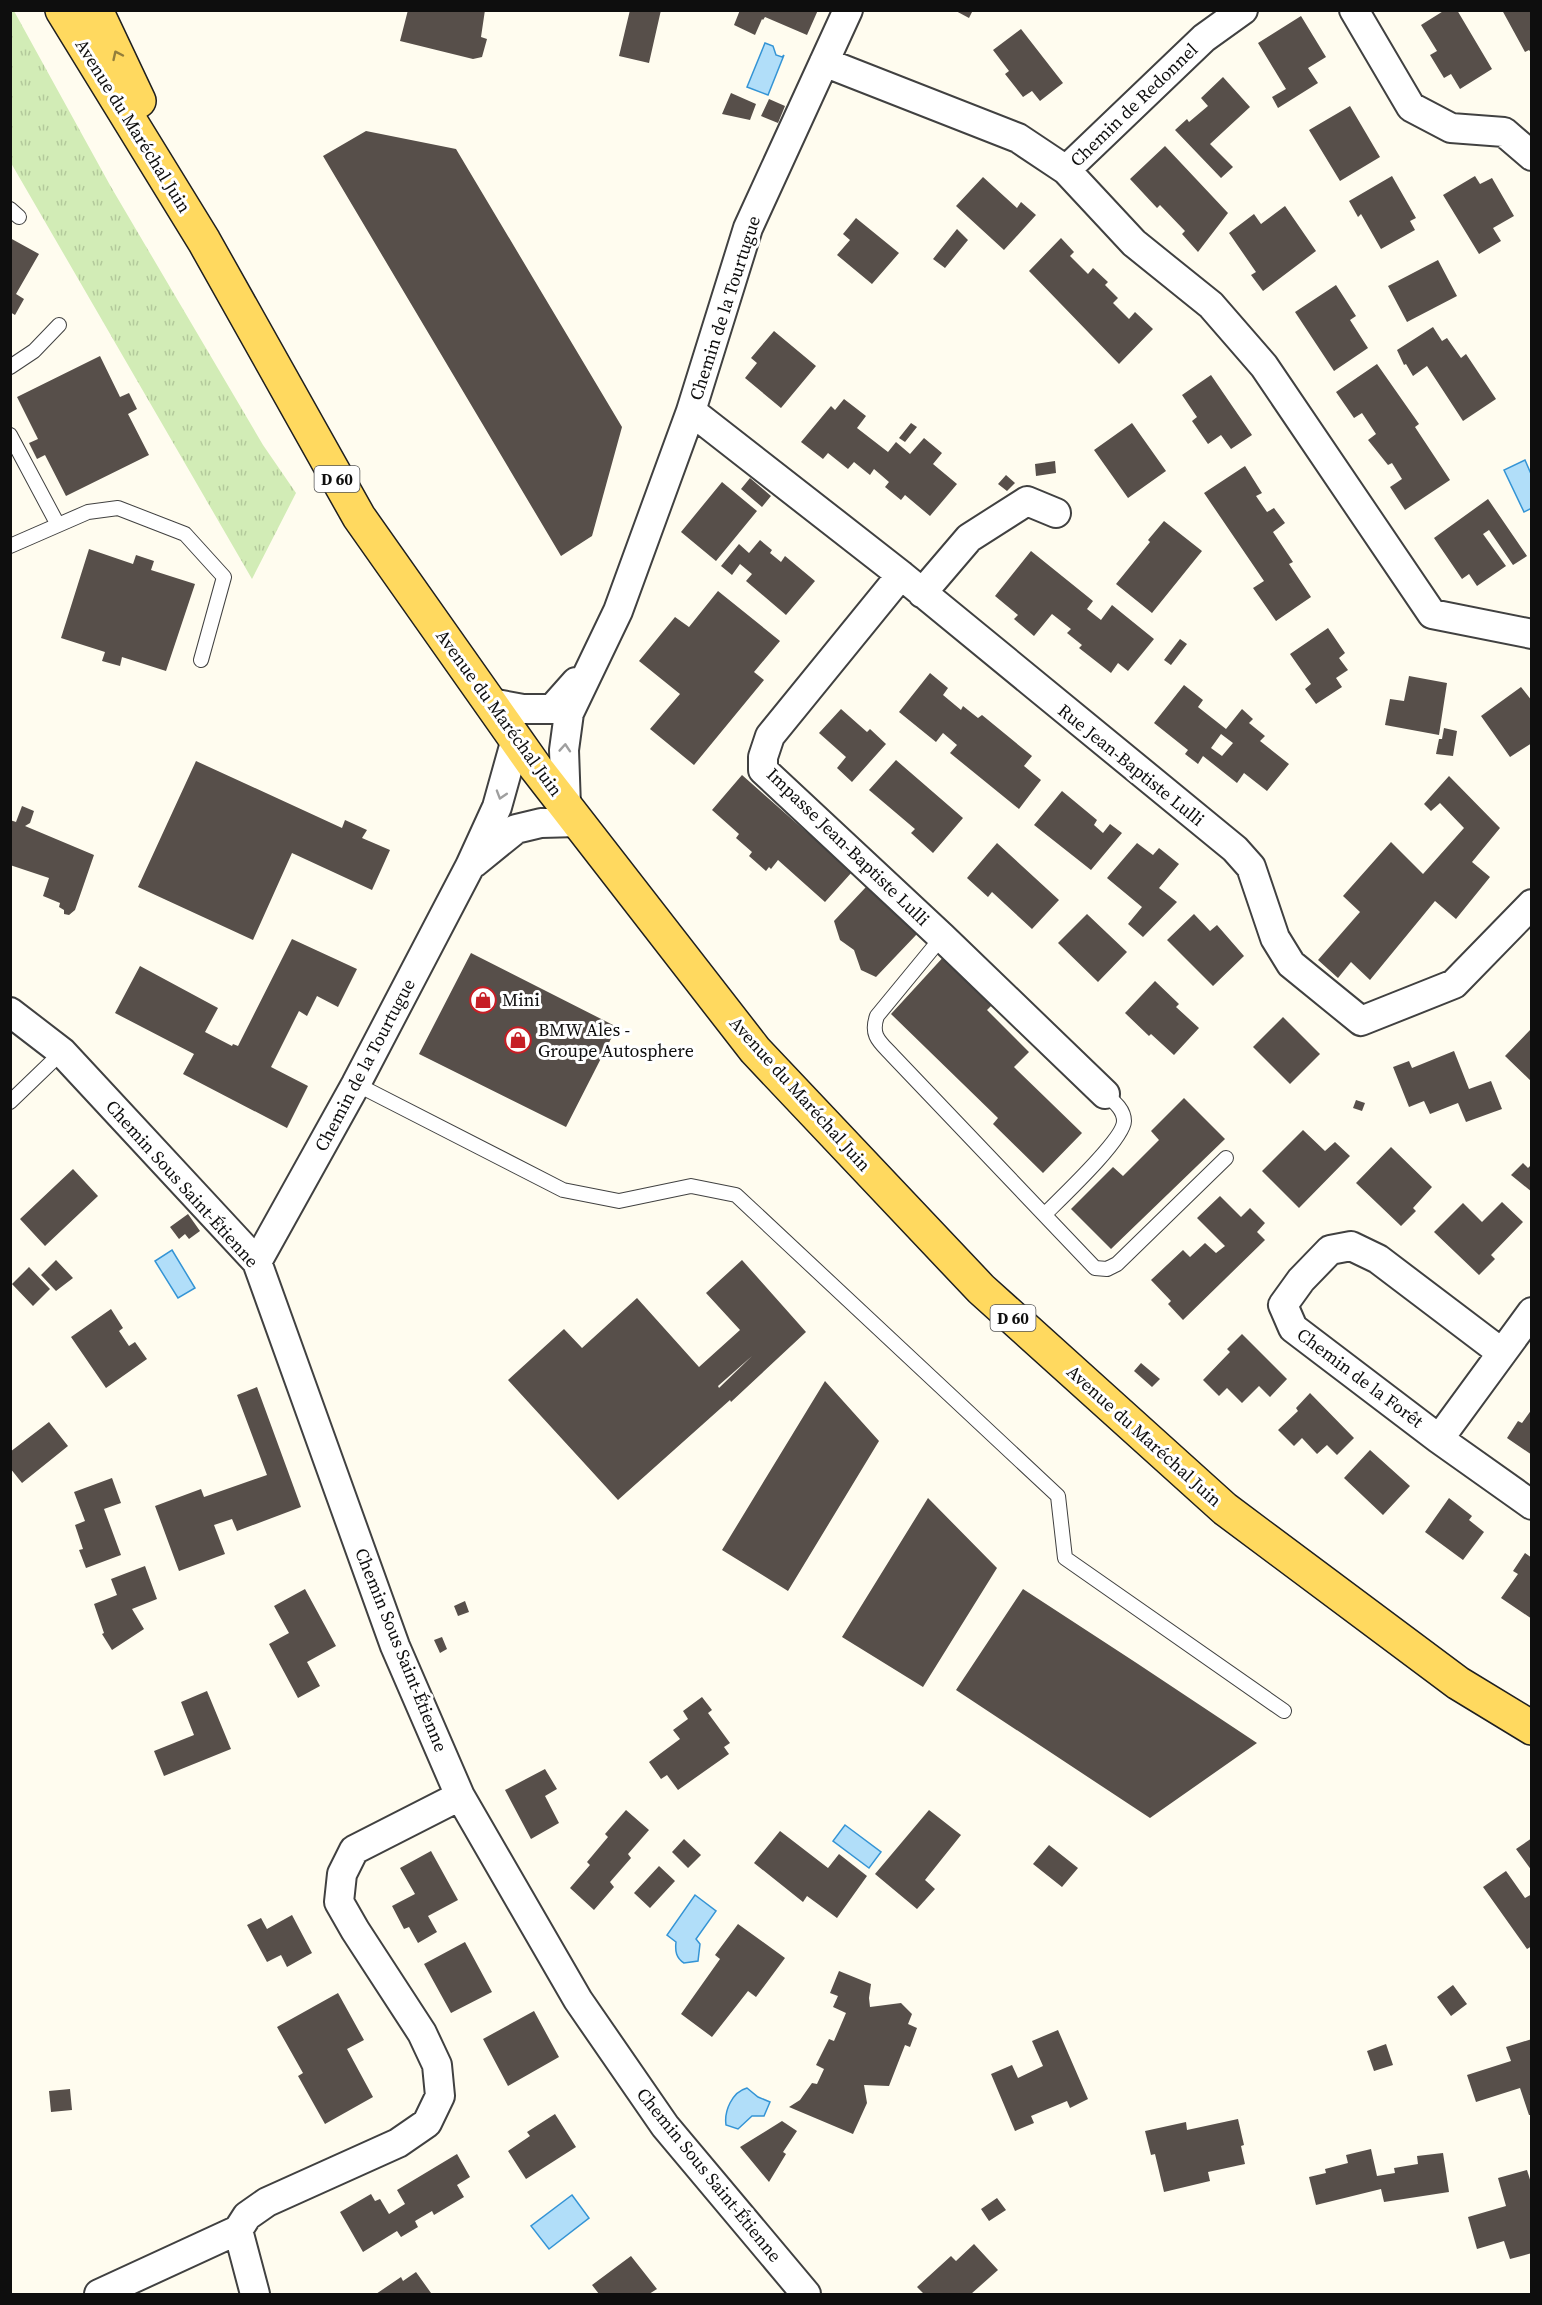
<svg xmlns="http://www.w3.org/2000/svg" width="1542" height="2305" viewBox="0 0 1542 2305" font-family="'Source Serif 4',serif">
  <defs>
    <pattern id="grass-tufts" width="24" height="20" patternUnits="userSpaceOnUse" patternTransform="scale(1.5)"><rect width="24" height="20" fill="#d2ecb6"/><path d="M3 7l-1-3M5 7V3M7 7l1-3M15 17l-1-3M17 17v-4M19 17l1-3" fill="none" stroke="#b3c99b"/></pattern>
  </defs>
  <rect width="100%" height="100%" fill="#fffcef"/>
  <path fill="url(#grass-tufts)" d="M10 11H14L111 187 263 445 296 493 252 579 11 163Z"/>
  <path fill="#b1def9" stroke="#3494d5" stroke-width="1.5" d="M765 43 773 46 776 55 782 57 784 55 768 95 747 87Z
    M1525 460 1531 474 1532 508 1524 512 1504 470Z
    M172 1250 195 1288 178 1298 155 1261Z
    M845 1825 881 1852 869 1868 833 1841Z
    M695 1895 716 1911 696 1939 700 1944 698 1961 684 1963C676 1958 675 1951 676 1942L667 1935Z
    M747 2088 758 2097 770 2102 764 2116H752L738 2129 726 2125C724 2111 732 2092 747 2088Z
    M572 2195 589 2218 549 2249 531 2226Z"/>
  <path fill="#574f4a" fill-rule="evenodd" d="M408 10 445 12 446 10H485L481 37 487 39 482 57 473 59 400 41Z
    M630 10H661L649 63 619 56Z
    M740 10H818L807 35 765 17 763 20 762 19 755 35 734 25Z
    M954 10H973L969 18Z
    M1445 10H1457L1492 69 1460 89 1451 74 1444 78 1430 55 1437 51 1421 25Z
    M1502 10H1532V54L1529 50 1525 52Z
    M1301 16 1326 57 1308 68 1318 83 1278 108 1272 97 1286 89 1258 43Z
    M1021 29 1063 83 1040 101 1032 91 1023 97 1005 74 1009 71 993 50Z
    M1223 77 1250 107 1210 144 1233 167 1221 178 1175 130 1187 119 1189 122 1208 106 1201 98Z
    M731 93 756 104 750 120 722 114Z
    M769 99 785 106 778 123 761 116Z
    M1350 106 1380 157 1340 181 1309 130Z
    M366 131 456 149 622 427 592 536 561 556 323 156Z
    M1165 146 1228 213 1198 252 1182 234 1185 231 1160 205 1157 208 1130 179Z
    M1392 176 1416 218 1410 221 1415 230 1381 249 1361 214 1358 217 1349 201Z
    M1475 176 1480 184 1492 178 1514 216 1493 228 1501 241 1479 254 1443 195Z
    M983 177 1017 208 1021 202 1036 215 1004 250 956 206Z
    M1285 206 1316 251 1263 291 1251 275 1256 272 1229 233 1254 214 1261 224Z
    M856 218 899 253 872 284 837 255 850 240 843 234Z
    M957 229 968 240 945 268 933 259Z
    M10 238 39 254 16 294 24 299 15 315 10 312Z
    M1061 238 1074 252 1070 256 1088 274 1093 268 1108 282 1105 285 1118 298 1113 303 1129 319 1135 312 1153 329 1119 364 1029 271Z
    M1438 260 1457 296 1407 322 1388 286Z
    M1336 285 1356 316 1350 320 1368 348 1334 371 1295 312Z
    M1433 327 1442 341 1447 338 1461 358 1466 354 1496 399 1463 421 1427 366 1413 376 1406 364 1404 365 1397 350Z
    M774 331 816 366 781 408 745 378 757 363 751 358Z
    M100 356 120 397 129 393 137 409 128 414 149 455 66 496 45 455 37 459 29 443 38 439 17 397Z
    M1377 364 1419 424 1415 427 1450 480 1405 510 1390 487 1402 479 1392 463 1388 465 1368 440 1376 434 1362 413 1354 418 1336 392Z
    M1211 375 1252 435 1231 449 1221 435 1208 444 1192 421 1197 417 1182 395Z
    M844 399 866 416 857 428 888 452 896 442 910 454 924 438 942 453 933 464 957 484 930 516 905 495 901 500 885 487 889 482 874 469 870 475 854 462 848 469 828 453 823 459 801 442 831 406 835 410Z
    M911 423 917 427 905 442 899 438Z
    M1132 423 1166 471 1128 498 1094 450Z
    M1055 461 1056 473 1036 476 1035 464Z
    M1245 466 1262 493 1256 496 1267 512 1274 508 1285 523 1273 532 1293 562 1289 564 1311 597 1276 621 1253 588 1264 581 1204 493Z
    M1006 475 1015 483 1007 491 998 484Z
    M750 478 771 496 762 507 741 489Z
    M722 482 757 511 716 561 681 532Z
    M1488 499 1527 556 1513 565 1489 530 1483 534 1506 566 1477 586 1469 574 1462 579 1434 538Z
    M1164 521 1202 551 1152 613 1116 584 1150 542 1148 540Z
    M760 540 772 550 770 553 781 562 785 556 815 581 786 615 746 581 752 574 740 564 732 575 721 566 739 544 749 553Z
    M89 549 133 564 136 555 154 561 151 570 195 584 166 671 122 657 120 666 102 661 105 652 61 638Z
    M1031 551 1093 601 1087 609 1101 620 1112 605 1154 639 1128 671 1118 663 1111 673 1079 648 1082 645 1067 633 1071 629 1052 614 1034 636 1014 619 1018 615 995 596Z
    M718 591 780 641 754 672 764 680 694 765 650 729 680 694 639 661 675 617 689 627Z
    M1328 628 1345 653 1339 658 1348 670 1336 678 1342 687 1316 704 1305 689 1311 684 1290 654Z
    M1180 639 1187 644 1171 665 1164 660Z
    M930 673 948 688 943 695 961 710 963 706 978 718 982 715 1032 756 1024 766 1041 780 1019 809 950 753 957 745 943 733 936 742 899 712Z
    M1409 676 1447 683 1439 735 1385 725 1390 699 1404 701Z
    M1184 685 1203 700 1198 707 1226 729 1242 709 1253 719 1249 723 1265 736 1260 741 1289 764 1267 791 1244 773 1237 783 1203 756 1198 764 1185 754 1188 750 1154 723ZM1221 734 1233 743 1222 756 1211 748Z
    M1521 687 1532 701V743L1510 757 1481 716Z
    M841 709 867 732 870 729 886 744 852 782 837 768 846 757 819 733Z
    M1444 728 1457 731 1453 756 1436 754 1439 739H1442Z
    M896 760 963 818 933 853 911 833 915 829 869 790Z
    M196 761 342 828 345 820 367 830 362 838 390 850 372 890 292 853 253 940 138 887Z
    M742 775 852 872 825 902 778 860 771 869 769 867 766 871 749 856 752 852 736 838 739 834 712 810Z
    M1449 776 1500 828 1472 862 1490 877 1456 919 1435 901 1370 980 1351 962 1338 978 1318 960 1360 912 1343 896 1391 842 1423 874 1464 828 1440 803 1431 811 1424 804Z
    M1062 791 1097 820 1094 825 1103 833 1110 824 1122 833 1091 870 1034 825Z
    M22 806 34 811 30 823 25 826 94 855 75 910 69 915 64 914V910L59 907 60 903 43 896 49 878 10 865V820L16 822Z
    M997 843 1059 900 1032 929 992 892 988 897 967 878Z
    M1137 843 1153 855 1159 848 1179 864 1159 888 1177 902 1143 937 1128 924 1142 907 1107 878Z
    M866 887 917 934 876 977 861 970 854 950 840 940 834 921Z
    M1087 914 1127 952 1098 982 1058 943Z
    M1194 914 1210 931 1217 925 1244 956 1213 986 1167 940Z
    M292 939 357 969 338 1007 317 996 307 1016 299 1011 271 1067 308 1086 287 1128 183 1074 194 1054 115 1013 140 966 218 1008 205 1032 232 1046 233 1044 238 1046Z
    M471 953 617 1027 566 1127 419 1054Z
    M947 953 997 1000 987 1010 1029 1052 1014 1067 1082 1133 1043 1173 993 1124 998 1118 891 1014Z
    M1155 981 1179 1004 1176 1007 1199 1028 1174 1055 1151 1034 1149 1036 1125 1013Z
    M1283 1017 1320 1054 1290 1084 1253 1047Z
    M1532 1028V1082L1505 1056Z
    M1454 1051 1469 1089 1491 1081 1502 1109 1466 1122 1458 1103 1430 1114 1424 1101 1409 1107 1393 1067 1409 1061 1412 1068Z
    M1184 1098 1225 1139 1111 1249 1071 1209 1113 1167 1123 1176 1159 1140 1151 1131Z
    M1356 1100 1365 1103 1362 1111 1353 1108Z
    M1303 1130 1325 1151 1335 1142 1350 1156 1299 1208 1262 1171Z
    M1391 1147 1432 1187 1413 1208 1416 1211 1401 1226 1356 1183Z
    M1523 1163 1528 1168 1532 1164V1192L1511 1175Z
    M73 1169 98 1196 45 1246 20 1219Z
    M1220 1196 1241 1217 1250 1208 1265 1223 1257 1232 1265 1240 1183 1320 1168 1304 1171 1301 1151 1280 1183 1250 1190 1257 1205 1243 1216 1253 1225 1246 1197 1218Z
    M1502 1202 1523 1222 1491 1255 1495 1259 1479 1275 1434 1232 1463 1203 1482 1222Z
    M188 1214 200 1231 189 1239 185 1234 179 1239 170 1227Z
    M56 1260 73 1278 56 1291 41 1275Z
    M742 1260 806 1332 731 1402 730 1400 618 1500 508 1380 564 1329 582 1348 637 1298 699 1367 740 1330 706 1293ZM752 1356 719 1388 718 1386Z
    M29 1267 50 1289 33 1306 12 1284Z
    M111 1309 123 1328 119 1331 129 1346 135 1342 147 1359 106 1388 71 1337Z
    M1242 1334 1287 1379 1270 1397 1259 1386 1242 1403 1227 1388 1219 1396 1203 1380 1230 1352 1227 1349Z
    M1141 1363 1160 1379 1152 1387 1134 1371Z
    M825 1381 879 1441 788 1591 722 1550Z
    M257 1387 301 1507 237 1531 232 1519 214 1525 225 1554 179 1571 155 1506 201 1489 204 1497 267 1475 237 1395Z
    M1310 1393 1354 1438 1337 1455 1327 1445 1317 1454 1302 1438 1294 1446 1278 1430 1298 1411 1296 1408Z
    M1532 1409V1455L1507 1438 1518 1421 1522 1423Z
    M49 1422 68 1446 22 1483 10 1468V1452Z
    M1370 1450 1410 1486 1383 1515 1344 1478Z
    M112 1478 121 1503 104 1509 121 1555 86 1568 79 1550 83 1549 75 1525 85 1521 74 1492Z
    M928 1498 997 1568 923 1687 842 1637Z
    M1449 1498 1472 1516 1469 1520 1484 1532 1463 1560 1425 1532Z
    M1525 1553 1532 1558V1619L1501 1598 1518 1574 1513 1571Z
    M145 1566 157 1599 132 1609 144 1629 112 1650 102 1634 104 1633 94 1604 117 1595 111 1579Z
    M305 1589 336 1646 307 1662 320 1686 298 1698 269 1644 289 1633 274 1606Z
    M1023 1589 1135 1662 1257 1743 1150 1818 956 1690Z
    M465 1601 469 1612 458 1616 454 1606Z
    M442 1637 447 1649 440 1653 434 1640Z
    M207 1691 231 1749 164 1776 154 1751 194 1735 181 1702Z
    M702 1697 712 1710 708 1713 730 1743 724 1747 729 1754 678 1790 667 1775 661 1779 649 1762 680 1739 673 1730 688 1719 683 1711Z
    M545 1769 557 1789 545 1796 559 1823 531 1839 505 1790Z
    M626 1810 649 1830 628 1854 631 1858 610 1882 614 1887 594 1910 570 1888 590 1865 587 1862 608 1837 605 1834Z
    M929 1810 961 1835 925 1880 935 1889 917 1909 875 1874Z
    M780 1831 828 1868 839 1854 867 1876 837 1918 807 1896 803 1902 754 1863Z
    M1532 1838V1871L1516 1849Z
    M684 1839 701 1855 688 1868 672 1852Z
    M1049 1845 1078 1868 1062 1887 1033 1864Z
    M431 1851 458 1900 428 1916 437 1932 418 1943 409 1927 404 1929 392 1906 415 1894 400 1868Z
    M659 1866 675 1881 650 1908 634 1893Z
    M1506 1871 1525 1898 1532 1894V1946L1527 1949 1483 1887Z
    M292 1915 312 1953 287 1967 281 1955 267 1962 247 1925 261 1918 267 1929Z
    M738 1924 785 1958 756 1997 748 1991 712 2037 681 2014 720 1959 715 1955Z
    M465 1942 492 1992 451 2013 424 1964Z
    M839 1971 871 1984 869 1998 870 2007 901 2003 912 2014 908 2024 917 2028 910 2047 905 2045 889 2086 864 2085 867 2103 853 2134 789 2107 800 2100 812 2083 817 2084 824 2069 816 2065 829 2039 834 2041 846 2013 833 2007 838 1996 830 1993Z
    M1453 1985 1467 2004 1451 2016 1437 1997Z
    M338 1993 364 2040 347 2049 373 2097 325 2124 298 2076 303 2073 277 2027Z
    M534 2011 559 2057 508 2086 483 2039Z
    M1058 2030 1088 2099 1070 2108 1067 2101 1031 2116 1034 2123 1015 2131 991 2074 1012 2065 1018 2078 1043 2066 1032 2041Z
    M1532 2039V2115H1529L1520 2088 1476 2102 1467 2075 1511 2061 1506 2047Z
    M1386 2044 1393 2065 1374 2071 1367 2051Z
    M70 2089 72 2110 51 2112 49 2091Z
    M555 2114 576 2147 526 2179 508 2151 530 2136 527 2132Z
    M1238 2119 1244 2145 1241 2146 1245 2164 1208 2172 1210 2181 1164 2192 1155 2154 1151 2155 1145 2131 1186 2122 1187 2130Z
    M782 2121 797 2131 783 2152 786 2154 769 2182 740 2147Z
    M1371 2149 1377 2176 1395 2173 1394 2168 1418 2164 1417 2156 1443 2153 1449 2192 1384 2202 1381 2189 1316 2205 1309 2177 1326 2173 1325 2169 1348 2163 1346 2155Z
    M457 2154 470 2177 457 2185 464 2197 434 2215 432 2211 415 2221 418 2227 401 2237 397 2231 363 2252 340 2212 371 2194 375 2201 380 2199 389 2214 405 2204 397 2190Z
    M1527 2170 1532 2186V2253L1510 2259 1504 2241 1477 2249 1468 2217 1506 2206 1498 2178Z
    M997 2198 1006 2210 989 2221 981 2209Z
    M974 2244 998 2270 971 2294H924L917 2287 951 2256 956 2261Z
    M631 2256 657 2289 649 2294H599L592 2285Z
    M416 2272 431 2293 428 2294H376L401 2277 403 2281Z"/>
  <g fill="none" stroke-linecap="round" stroke-linejoin="round">
    <g stroke="#414141" stroke-width="16">
      <path id="service" d="M10 209 19 217
        M10 367 34 351 59 325
        M10 435 58 525
        M10 546 88 512 118 508 185 534 224 577 201 660
        M942 937 877 1016C870 1036 880 1042 893 1056L1095 1268 1107 1269 1117 1264 1226 1158
        M356 1084 563 1190 619 1201 691 1186 736 1195 1058 1496 1065 1558 1284 1711
        M10 1102 62 1052
        M1045 1214C1060 1199 1124 1139 1124 1121 1124 1109 1113 1101 1105 1094"/>
    </g>
    <g stroke="#414141" stroke-width="32">
      <path id="minor" d="M1354 10 1411 107 1451 128 1504 132 1532 156
        M824 62 1018 138 1066 170 1204 38 1243 10
        M1066 170 1134 243 1211 305 1264 366 1432 614 1532 634
        M691 411 901 575 1235 849 1251 867 1275 938 1291 964 1361 1021 1454 984 1532 904
        M901 575 770 736 763 757V770L942 937 1105 1094
        M922 593 969 538 1027 501 1056 513
        M491 703 523 709H552L576 682
        M566 806 564 750 569 713 618 611 691 411 748 228 848 10
        M474 863 516 829 541 823 578 822
        M10 1012 62 1052 257 1262 395 1646 460 1796 578 2000 665 2126 806 2294
        M257 1262 356 1084 470 866 497 807 516 739
        M1502 1353 1378 1259 1351 1246 1330 1250 1301 1280 1283 1305 1293 1328 1439 1439 1532 1312
        M1439 1439 1532 1505
        M238 2230 255 2294
        M99 2294 238 2230 247 2216 267 2202 398 2143 427 2123 440 2096 437 2065 422 2033 355 1930 339 1902 342 1874 354 1850 460 1796"/>
    </g>
    <g stroke="#1f1f1f" stroke-width="36">
      <path id="primary" d="M62 10 204 241 359 517 536 768 755 1050 981 1289 1225 1509 1458 1683 1532 1728
        M96 10 139 101"/>
    </g>
    <use href="#service" stroke="#fff" stroke-width="14"/>
    <use href="#minor" stroke="#fff" stroke-width="28"/>
    <use href="#primary" stroke="#ffd95f" stroke-width="33"/>
  </g>
  <defs><path id="oneway-chevron" d="M-2-3.5L2.5 0L-2 3.5" fill="none" stroke-width="1.6" stroke-linecap="round" stroke-linejoin="round" transform="scale(1.5)"/></defs>
  <use stroke="#937e3b" href="#oneway-chevron" transform="translate(117 55) rotate(-115)"/>
  <g stroke="#9f9f9f">
    <use href="#oneway-chevron" transform="translate(565 748) rotate(-86)"/>
    <use href="#oneway-chevron" transform="translate(501 795) rotate(107)"/>
  </g>
  <defs>
    <g id="shop-ring" transform="scale(1.35)"><circle r="9.5" fill="#fff" stroke="#c61e25" stroke-width="1.5"/><path d="M-5-2.5h2.3a2.7 3.5 0 0 1 5.4 0H5L5.5 6h-11ZM-1.5-2.5h3a1.5 2.3 0 0 0-3 0Z" fill="#c61e25"/></g>
  </defs>
  <g fill-rule="evenodd">
    <use href="#shop-ring" x="483" y="1000"/>
    <use href="#shop-ring" x="518" y="1040"/>
  </g>
  <g text-anchor="middle" stroke-width="6" stroke-linejoin="round" paint-order="stroke">
    <g fill="#fff" stroke="#565656" stroke-width="1.5">
      <rect x="314.5" y="466" width="45" height="26" rx="4.5"/>
      <rect x="990.5" y="1305" width="45" height="26" rx="4.5"/>
    </g>
    <g font-size="16" font-weight="bold" fill="#0e0e0e">
      <text x="337" y="485">D 60</text>
      <text x="1013" y="1324">D 60</text>
    </g>
    <g font-size="18" fill="#0e0e0e" stroke="#fff">
      <text transform="translate(1134 105) rotate(-44)" y="6">Chemin de Redonnel</text>
      <text transform="translate(133 126) rotate(58)" y="6">Avenue du Maréchal Juin</text>
      <text transform="translate(725 308) rotate(-72)" y="6">Chemin de la Tourtugue</text>
      <text transform="translate(499 713) rotate(54)" y="6">Avenue du Maréchal Juin</text>
      <text transform="translate(1131 765) rotate(39)" y="6">Rue Jean-Baptiste Lulli</text>
      <text transform="translate(848 847) rotate(44)" y="6">Impasse Jean-Baptiste Lulli</text>
      <text transform="translate(365 1065) rotate(-62)" y="6">Chemin de la Tourtugue</text>
      <text transform="translate(800 1094) rotate(48)" y="6">Avenue du Maréchal Juin</text>
      <text transform="translate(182 1184) rotate(48)" y="6">Chemin Sous Saint-Étienne</text>
      <text transform="translate(1360 1378) rotate(37)" y="6">Chemin de la Forêt</text>
      <text transform="translate(1144 1436) rotate(42)" y="6">Avenue du Maréchal Juin</text>
      <text transform="translate(401 1650) rotate(68)" y="6">Chemin Sous Saint-Étienne</text>
      <text transform="translate(709 2175) rotate(51)" y="6">Chemin Sous Saint-Étienne</text>
    </g>
    <g font-size="18" fill="#0e0e0e" stroke="#fff" text-anchor="start">
      <text x="502" y="1006">Mini</text>
      <text x="538" y="1036">BMW Ales -<tspan x="538" dy="21">Groupe Autosphere</tspan></text>
    </g>
  </g>
  <rect width="1542" height="2305" fill="none" stroke="#0e0e0e" stroke-width="24"/>
</svg>
